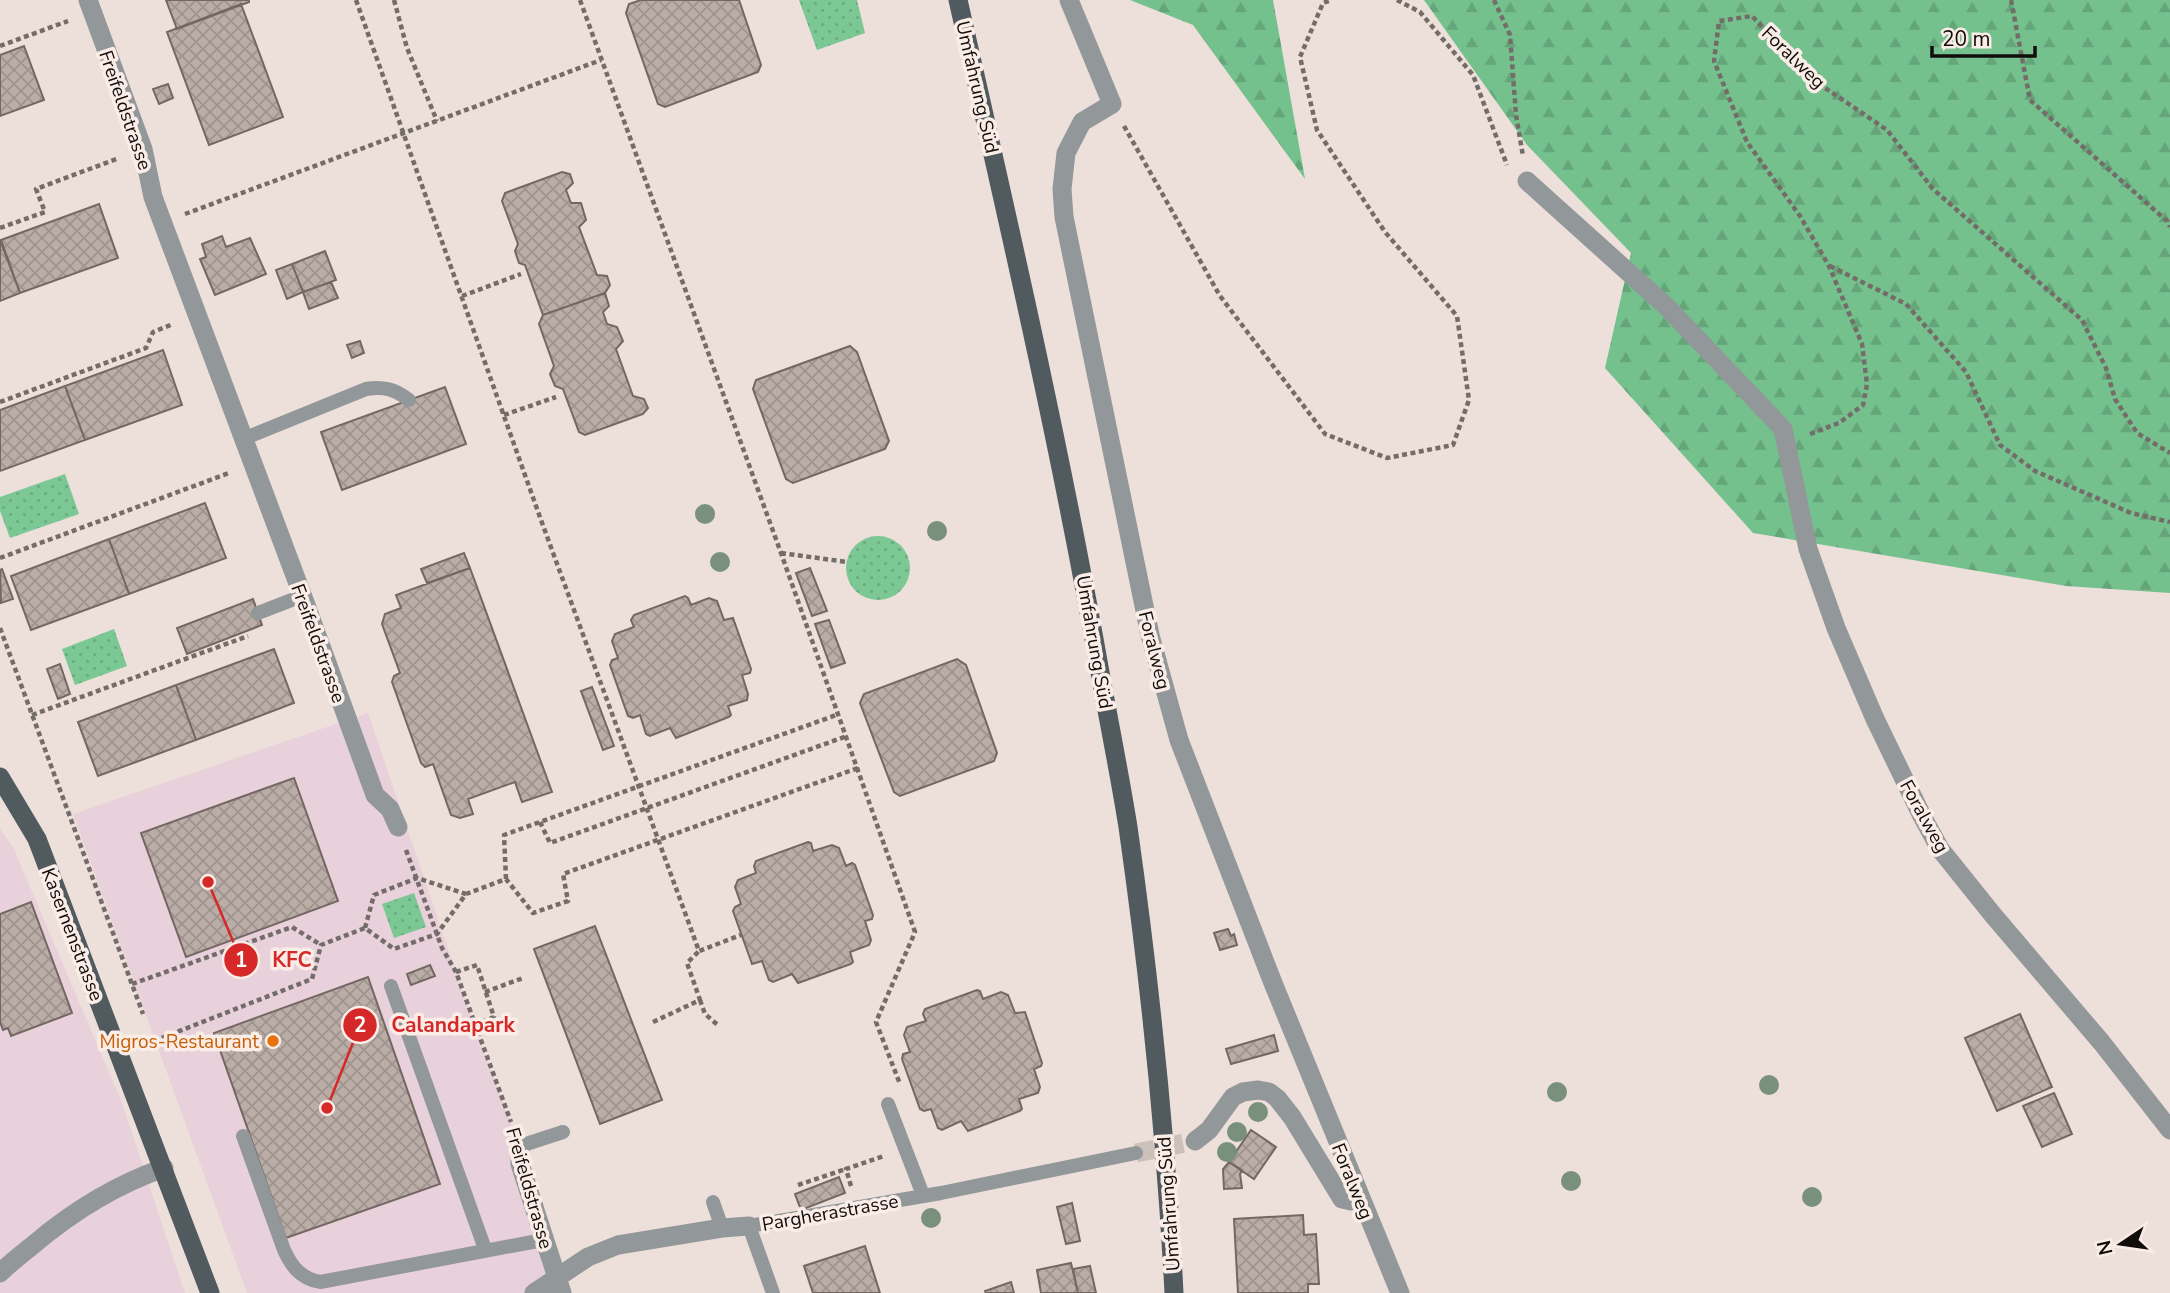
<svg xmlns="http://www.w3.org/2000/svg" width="2170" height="1293" viewBox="0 0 2170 1293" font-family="'Nunito Sans',sans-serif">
  <defs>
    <pattern id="green-dots" width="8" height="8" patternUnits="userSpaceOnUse" patternTransform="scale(1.75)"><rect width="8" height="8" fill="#7cc895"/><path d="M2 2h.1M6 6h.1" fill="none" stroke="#6aab7f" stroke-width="1.8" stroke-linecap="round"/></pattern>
    <pattern id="forest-firs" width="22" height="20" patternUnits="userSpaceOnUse" patternTransform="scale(1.75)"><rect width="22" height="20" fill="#75c18e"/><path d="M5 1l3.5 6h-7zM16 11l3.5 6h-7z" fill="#64a579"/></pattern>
    <pattern id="building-cross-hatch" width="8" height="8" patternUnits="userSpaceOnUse" patternTransform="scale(1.75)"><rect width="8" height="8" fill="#baaca7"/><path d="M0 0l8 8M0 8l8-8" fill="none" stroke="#9f938e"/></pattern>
  </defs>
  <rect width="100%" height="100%" fill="#eddfd9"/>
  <path fill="#e9d1db" d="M368 713 474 1025 520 1146 562 1293H247L73 814Z
    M0 829 13 847 122 1103 185 1293H0Z"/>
  <path fill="url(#green-dots)" d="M799 0H857L865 33 817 50Z
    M65 474 79 514 10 538 0 511V497Z
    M846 568a32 32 0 1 1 64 0a32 32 0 1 1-64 0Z
    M114 629 127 666 75 685 62 649Z
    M414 893 426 927 394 938 382 904Z"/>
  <path fill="url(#forest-firs)" d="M1130 0H1273L1305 179 1193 25Z
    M1424 0H2170V593L2066 586 1753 533 1605 368 1631 253 1527 145Z"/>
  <path fill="url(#building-cross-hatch)" stroke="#746763" stroke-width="2" d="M166 0H249V2L177 29Z
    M641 0H739L761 65 758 72 665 107 658 104 626 13 629 4Z
    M241 4 283 117 209 145 167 32Z
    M24 46 44 100 0 116V55Z
    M168 84 173 98 159 104 153 89Z
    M562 172 570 174 573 183 566 190 571 203H581L586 220 579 227 597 275 607 276 610 285 605 293 543 315 525 265 519 263 515 251 518 244 502 201 505 193Z
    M99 204 118 258 20 293 1 240Z
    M222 236 226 247 250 238 266 274 215 295 200 259 206 257 202 244Z
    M0 240 20 293 0 301Z
    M325 251 336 280 303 292 292 264Z
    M292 264 303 292 287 299 276 270Z
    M331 282 338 298 309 309 303 292Z
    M605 293 609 306 603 312 607 324 617 327 623 341 616 349 633 396 644 399 648 408 643 414 585 435 579 432 563 389 555 386 550 374 554 366 539 324 543 315Z
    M360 341 364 353 352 358 347 345Z
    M850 346 857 352 889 441 885 449 793 483 786 479 753 389 756 380Z
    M163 350 182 405 85 440 65 386Z
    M65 386 85 440 0 471V410Z
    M445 387 466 444 342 490 321 432Z
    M205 503 226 558 129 594 109 539Z
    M109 539 129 594 31 630 11 576Z
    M464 553 470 568 427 583 421 569Z
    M470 568 552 792 522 802 515 782 468 799 473 814 460 818 451 815 433 764 425 767 421 763 392 682 394 676 400 673 382 624 385 614 401 608 396 595Z
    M810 568 827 611 812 616 796 573Z
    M2 569 13 599 1 603 0 570Z
    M685 596 688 598 691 605 709 598 717 601 724 620 733 618 751 669 750 673 742 675 748 694 747 700 728 706 731 715 729 717 676 738 670 728 650 736 646 734 640 715 633 718 628 716 610 665 612 660 618 658 612 641 615 634 634 627 631 620 634 615Z
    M253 599 262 625 187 654 177 628Z
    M829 620 845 663 831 668 815 624Z
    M274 649 294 703 196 740 176 685Z
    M957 659 966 665 997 753 994 761 900 796 894 792 860 703 864 694Z
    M60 664 70 694 58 699 47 669Z
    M176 685 196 740 98 776 78 722Z
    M592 687 614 746 603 750 581 691Z
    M294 778 338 901 186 957 141 833Z
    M808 842 811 843 813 851 832 845 839 848 846 866 852 863 855 865 873 915 872 919 865 921 871 940 869 945 850 952 853 962 851 964 798 983 792 974 773 982 769 980 762 961 752 964 751 961 733 911 735 907 741 904 735 887 738 880 756 873 754 866 756 861Z
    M31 902 72 1013 11 1036 8 1028 3 1030 0 1022V914Z
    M595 926 662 1100 600 1124 534 949Z
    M1228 929 1231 936 1234 934 1237 945 1220 950 1214 933Z
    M430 965 435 976 411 985 407 974Z
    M368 977 440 1184 286 1238 214 1033Z
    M977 990 980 991 983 999 1001 992 1008 995 1015 1013 1025 1012 1042 1063 1041 1066 1034 1069 1040 1087 1038 1093 1019 1099 1022 1109 1020 1111 968 1131 961 1121 942 1130 938 1128 931 1109 924 1111 920 1109 902 1059 903 1054 910 1052 904 1035 907 1027 926 1021 923 1014 925 1009Z
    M2020 1014 2052 1087 1997 1111 1965 1038Z
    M1274 1035 1278 1051 1231 1064 1226 1049Z
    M2054 1093 2072 1134 2042 1147 2023 1106Z
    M1251 1130 1276 1147 1254 1179 1229 1162Z
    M1229 1162 1242 1170 1240 1174 1242 1188 1224 1189 1223 1169Z
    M839 1177 845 1193 801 1210 795 1194Z
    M1072 1203 1080 1241 1066 1244 1057 1207Z
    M1303 1215 1304 1235 1316 1234 1319 1284H1308V1293H1238L1234 1219Z
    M865 1246 880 1293H813L804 1266Z
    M1071 1263 1078 1293H1041L1037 1270Z
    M1090 1266 1096 1293H1078L1073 1269Z
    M1011 1282 1014 1293H986L985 1291Z"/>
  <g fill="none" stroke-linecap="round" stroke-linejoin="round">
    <path stroke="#ccc0ba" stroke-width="19" stroke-dasharray="19 10" stroke-linecap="butt" d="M1136 1153 1195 1141"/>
    <path stroke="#746c68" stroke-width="4.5" stroke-dasharray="5 3.5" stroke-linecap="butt" d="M356 0 541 520 699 951 741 935
      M394 0 407 48 437 121
      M580 0 781 553 915 932 876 1022 900 1084
      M1397 0 1420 12 1473 75 1507 165
      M1494 0 1510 35 1516 115 1523 156
      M2011 0 2030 100 2167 221 2170 227
      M0 46 68 21
      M1124 126 1220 296 1325 434 1387 458 1453 445 1469 400 1457 316 1385 232 1317 130 1300 57 1323 3 1331 0
      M185 214 601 60
      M0 228 45 212 36 189 119 158
      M1830 266 1906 304 1966 372 2000 445 2035 471 2131 513 2170 522
      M462 296 521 274
      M0 402 146 348 153 332 173 324
      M504 415 556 397
      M1810 434 1839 423 1863 405 1867 384 1862 344 1829 266 1800 216 1747 142 1714 61 1719 21 1752 16 1809 77 1887 130 1933 189 2082 320 2106 368 2115 399 2137 433 2170 453
      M781 553 847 562
      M0 558 229 473
      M0 628 143 1014
      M32 715 248 636
      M540 822 550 843 847 736
      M406 850 442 948 456 972 511 1122
      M506 879 504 835 839 714
      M365 928 374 895 417 878 466 894
      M456 972 477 965 494 1017 474 1025
      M132 984 292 927 321 945
      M485 992 523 978
      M700 1000 705 1014 719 1026
      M653 1022 700 1000 687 963 699 951
      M154 1041 312 979 321 945 365 928 394 949 437 934 466 894 506 879 533 913 568 901 563 874 858 768
      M798 1185 846 1169
      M851 1186 846 1169 884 1156"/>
    <path stroke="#92979a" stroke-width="14" d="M243 439 366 389C383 386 395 389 409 400
      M258 613 302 596
      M391 986 485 1249
      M888 1104 923 1195
      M243 1136 284 1250C292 1267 300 1278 320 1282L543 1240
      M520 1146 563 1132
      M713 1202 722 1228
      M773 1293 749 1226 941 1193 1136 1153"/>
    <path stroke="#92979a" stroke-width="19" d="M88 0 143 149 153 197 306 605 375 795 390 809 398 827
      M1069 0 1112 104 1082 122 1066 153 1062 189 1064 217 1150 635 1179 740 1273 983 1400 1293
      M1527 181 1667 307 1783 429 1808 549 1836 628 1875 719 1922 816 1940 849 1993 915 2102 1043 2170 1130
      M1195 1141 1209 1130 1233 1097 1243 1092 1258 1090 1269 1092 1277 1098 1292 1117 1342 1199 1351 1201 1360 1199
      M520 1146V1164L562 1293
      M0 1273C10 1263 22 1254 33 1245 73 1211 115 1185 164 1168
      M534 1293 588 1257 618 1245 722 1228 749 1226"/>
    <path stroke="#505a5f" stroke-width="19" d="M958 0C1009 225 1061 450 1101 678 1110 727 1120 777 1128 827 1150 982 1166 1137 1174 1293
      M0 777 37 839 210 1293"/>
  </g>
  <g fill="#78907c">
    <circle cx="705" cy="514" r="10"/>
    <circle cx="937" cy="531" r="10"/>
    <circle cx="720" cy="562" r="10"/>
    <circle cx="1769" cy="1085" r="10"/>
    <circle cx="1557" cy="1092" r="10"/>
    <circle cx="1258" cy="1112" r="10"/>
    <circle cx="1237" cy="1132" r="10"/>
    <circle cx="1227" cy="1152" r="10"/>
    <circle cx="1571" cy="1181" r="10"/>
    <circle cx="1812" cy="1197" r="10"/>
    <circle cx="931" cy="1218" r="10"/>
  </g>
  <circle fill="#e8710a" stroke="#faece6" stroke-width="2.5" cx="273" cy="1041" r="7"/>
  <g text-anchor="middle" stroke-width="7" stroke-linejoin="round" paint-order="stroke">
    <g font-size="19" fill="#110d0b" stroke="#faece6">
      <text transform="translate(1794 57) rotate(44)" y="7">Foralweg</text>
      <text transform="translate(978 87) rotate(77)" y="7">Umfahrung Süd</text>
      <text transform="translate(126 110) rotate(71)" y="7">Freifeldstrasse</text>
      <text transform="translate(1095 642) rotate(80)" y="7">Umfahrung Süd</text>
      <text transform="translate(319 643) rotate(70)" y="7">Freifeldstrasse</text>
      <text transform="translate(1155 650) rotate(76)" y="7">Foralweg</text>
      <text transform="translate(1925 816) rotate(61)" y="7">Foralweg</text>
      <text transform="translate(73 934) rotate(69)" y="7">Kasernenstrasse</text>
      <text transform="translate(1353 1181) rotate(68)" y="7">Foralweg</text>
      <text transform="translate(530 1188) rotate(74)" y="7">Freifeldstrasse</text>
      <text transform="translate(1168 1204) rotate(-94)" y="7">Umfahrung Süd</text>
      <text transform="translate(830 1212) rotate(-10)" y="7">Pargherastrasse</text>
    </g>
    <g font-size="19" fill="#c56008" stroke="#faece6" text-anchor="end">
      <text x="259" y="1048">Migros-Restaurant</text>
    </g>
  </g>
  <path fill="none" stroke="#d62828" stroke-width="2.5" d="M208 882L241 960M327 1108L360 1025"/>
  <g fill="#d62828" stroke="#faece6" stroke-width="2.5">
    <circle cx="208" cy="882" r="7"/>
    <circle cx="327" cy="1108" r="7"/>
    <circle cx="241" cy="960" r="18"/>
    <circle cx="360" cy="1025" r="18"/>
  </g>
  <g font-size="21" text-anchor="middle" font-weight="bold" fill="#fff">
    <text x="241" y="967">1</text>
    <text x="360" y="1032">2</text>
  </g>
  <g font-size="21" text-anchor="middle" font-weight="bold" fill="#d62828" stroke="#faece6" stroke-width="7" stroke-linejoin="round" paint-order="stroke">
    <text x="292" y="967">KFC</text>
    <text x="453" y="1032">Calandapark</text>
  </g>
  <g transform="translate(2121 1244) rotate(257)" stroke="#faece6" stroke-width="5" paint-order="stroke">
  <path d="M0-5L12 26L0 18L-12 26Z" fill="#110d0b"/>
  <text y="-10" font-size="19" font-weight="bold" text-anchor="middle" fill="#110d0b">N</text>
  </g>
  <path d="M1932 46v10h103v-10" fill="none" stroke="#110d0b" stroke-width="3.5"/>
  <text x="1942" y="46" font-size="21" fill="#110d0b" stroke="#faece6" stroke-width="5" paint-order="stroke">20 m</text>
</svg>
